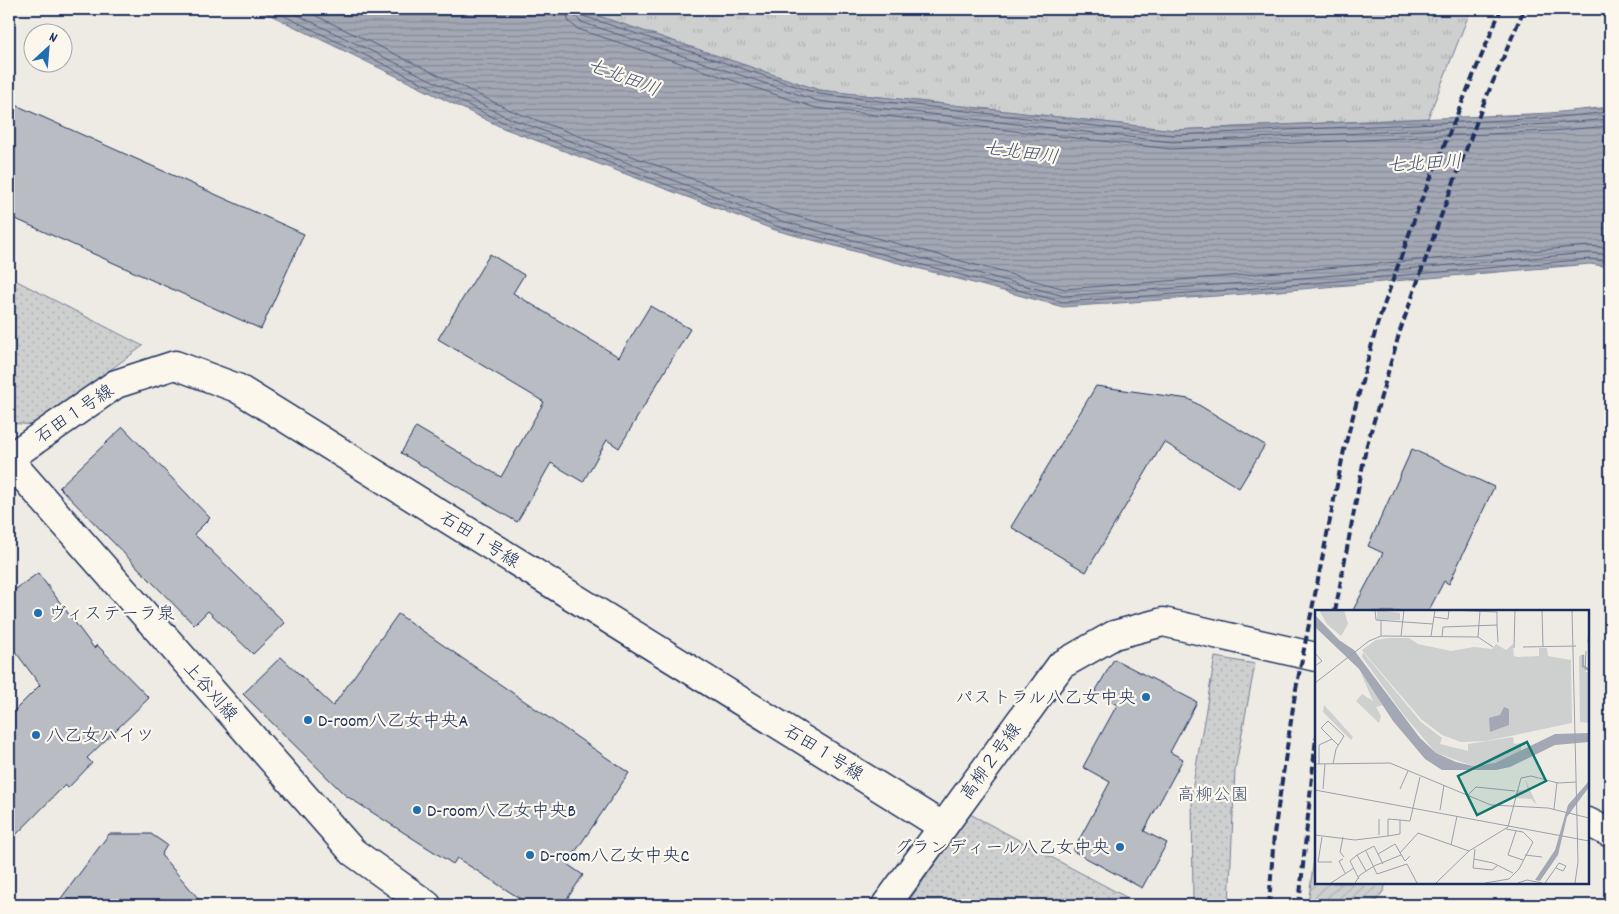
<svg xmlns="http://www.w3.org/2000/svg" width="1619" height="914" viewBox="0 0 1619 914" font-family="Dekko,'Klee One',sans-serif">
  <defs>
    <pattern id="grass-tufts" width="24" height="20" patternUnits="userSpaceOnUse" patternTransform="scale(1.25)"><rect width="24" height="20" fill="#cecfcf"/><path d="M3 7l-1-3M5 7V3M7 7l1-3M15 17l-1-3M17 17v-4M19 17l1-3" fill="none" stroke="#b0b2b4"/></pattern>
    <pattern id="park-dots" width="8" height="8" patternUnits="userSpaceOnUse" patternTransform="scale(1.25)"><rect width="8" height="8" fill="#cecfcf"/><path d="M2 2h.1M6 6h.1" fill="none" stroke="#b0b2b4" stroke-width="1.8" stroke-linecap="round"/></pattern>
    <pattern id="garden-furrows" width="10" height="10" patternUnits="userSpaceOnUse" patternTransform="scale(1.25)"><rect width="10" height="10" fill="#cecfcf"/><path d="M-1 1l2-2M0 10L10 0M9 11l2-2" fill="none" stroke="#b0b2b4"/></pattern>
    <pattern id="water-rules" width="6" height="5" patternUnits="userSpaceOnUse" patternTransform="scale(1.25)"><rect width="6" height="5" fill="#a3a8b4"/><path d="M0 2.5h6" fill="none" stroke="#848996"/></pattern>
  </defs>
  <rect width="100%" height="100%" fill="#eeebe4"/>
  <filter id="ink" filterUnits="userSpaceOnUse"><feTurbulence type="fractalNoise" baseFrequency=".02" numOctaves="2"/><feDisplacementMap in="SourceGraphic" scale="10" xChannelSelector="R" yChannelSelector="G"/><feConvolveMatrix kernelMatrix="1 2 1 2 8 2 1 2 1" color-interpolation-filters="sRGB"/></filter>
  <g filter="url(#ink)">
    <path fill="url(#grass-tufts)" stroke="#747f96" d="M578 9H1471L1428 118 1174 130 819 90Z"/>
    <path fill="url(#park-dots)" stroke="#747f96" d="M9 278 17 281 143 346 34 425 9 423Z
      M1215 657 1255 664 1235 770 1229 905H1193L1192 790Z
      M970 814 1141 905H906Z"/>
    <path fill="url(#garden-furrows)" stroke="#747f96" d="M1316 843V883H1386L1384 890 1373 905H1308Z"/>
    <path fill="url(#water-rules)" stroke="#6d7892" d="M258 9H578L819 90 1174 130 1550 113 1610 107V267L1590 264 1244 294 1063 307 775 230 503 128Z"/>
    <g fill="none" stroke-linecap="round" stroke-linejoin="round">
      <path stroke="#515f80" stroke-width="1" d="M270 9 505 123 776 226 1063 302 1244 289 1590 259 1610 262
        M285 9 507 117 778 220 1064 296 1244 283 1589 253 1610 255
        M302 9 510 110 780 212 1065 289 1243 275 1589 246 1610 248
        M565 9 569 22 578 29 816 108 1171 149 1551 131 1610 126
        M573 9 575 16 581 22 818 101 1172 142 1550 124 1610 119
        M579 9 580 13 583 16 819 94 1173 135 1550 118 1610 112"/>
    </g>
    <path fill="#b9bcc3" stroke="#1b2f5e" d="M9 102 304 234 261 329 9 216Z
      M490 254 524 275 513 293 619 357 650 306 690 329 619 448 607 440 583 482 551 463 517 522 401 453 416 427 501 477 544 402 438 339Z
      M1096 386 1189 399 1265 445 1239 488 1164 442 1086 572 1011 527Z
      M123 427 210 518 194 534 285 623 253 654 208 611 194 625 59 487Z
      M1412 449 1494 487 1449 584 1444 581 1428 612H1352L1383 553 1368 546Z
      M38 573 94 648 97 645 149 698 87 758 92 763 68 788 65 785 9 842V716L40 685 9 643V594Z
      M398 614 629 773 567 864 583 875 563 905H530L457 858 453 864 345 795 243 694 281 657 333 706Z
      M1114 659 1197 702 1170 752 1183 759 1144 831 1167 843 1142 888 1073 851 1110 782 1083 767 1117 705 1095 692Z
      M109 834H151L167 845 161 855 204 905H56Z"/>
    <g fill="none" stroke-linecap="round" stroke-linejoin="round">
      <g stroke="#1b2f5e" stroke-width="31">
        <path id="minor" d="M9 458 116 384 175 365 237 388 942 826"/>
      </g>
      <g stroke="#1b2f5e" stroke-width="31">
        <path id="tertiary" d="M9 460 353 852 427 905
          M1588 822 1610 833
          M886 905 1061 665 1114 635 1163 622 1316 657"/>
      </g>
      <use href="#minor" stroke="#fbf7ec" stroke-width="28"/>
      <use href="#tertiary" stroke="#fbf7ec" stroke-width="28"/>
      <path stroke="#1b2f5e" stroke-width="4" stroke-dasharray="8 4" stroke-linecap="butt" d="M1335 612 1366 448 1400 331 1441 216 1483 105 1524 9
        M1269 905 1274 834 1295 694 1344 450 1377 325 1419 206 1501 9
        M1299 905 1316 737"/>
    </g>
  </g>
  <g fill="#1f6fb2" stroke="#fbf7ec" stroke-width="2">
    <circle cx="38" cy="613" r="5"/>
    <circle cx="1146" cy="697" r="5"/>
    <circle cx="308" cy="720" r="5"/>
    <circle cx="36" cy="735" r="5"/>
    <circle cx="417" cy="810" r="5"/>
    <circle cx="1120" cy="847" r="5"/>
    <circle cx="530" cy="855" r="5"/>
  </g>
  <g text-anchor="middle" stroke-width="4.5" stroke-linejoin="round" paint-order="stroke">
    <g font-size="18" fill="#1b2f5e" stroke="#fbf7ec">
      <text transform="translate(74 413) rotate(-34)" y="6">石田１号線</text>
      <text transform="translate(480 539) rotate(32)" y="6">石田１号線</text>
      <text transform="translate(211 691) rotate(49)" y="6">上谷刈線</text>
      <text transform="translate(824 752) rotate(32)" y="6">石田１号線</text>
      <text transform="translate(990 761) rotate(-54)" y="6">高柳２号線</text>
    </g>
    <g font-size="18" fill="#1b2f5e" stroke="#fbf7ec" text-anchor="start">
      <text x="48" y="619">ヴィステーラ泉</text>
      <text x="1136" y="703" text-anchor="end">パストラル八乙女中央</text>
      <text x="318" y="726">D-room八乙女中央A</text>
      <text x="46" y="741">八乙女ハイツ</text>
      <text x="427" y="816">D-room八乙女中央B</text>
      <text x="1110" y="853" text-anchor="end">グランディール八乙女中央</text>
      <text x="540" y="861">D-room八乙女中央C</text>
    </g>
    <g font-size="18" fill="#48577a" stroke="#fbf7ec">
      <text x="1213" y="800">高柳公園</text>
    </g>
    <g font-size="19" font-style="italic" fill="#445378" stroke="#fbf7ec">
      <text transform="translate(624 76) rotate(21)" y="7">七北田川</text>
      <text transform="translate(1021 151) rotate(8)" y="7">七北田川</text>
      <text transform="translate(1424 162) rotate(-3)" y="7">七北田川</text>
    </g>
  </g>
  <g transform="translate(1315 610)">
    <rect width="274" height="274" fill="#eeebe4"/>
    <path d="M48 42 106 112 127 128 125 134 153 141V134L198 127 199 134 206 133V141L180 153 158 156 121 143 88 104 47 47Z" fill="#cecfcf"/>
    <path d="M4 0H29L33 14 26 26 12 14ZM45 61 68 95 61 97 66 106 64 113 41 91 47 84 58 91Z" fill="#cecfcf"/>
    <path d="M70 1 85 3V10H62V1ZM74 28H94L103 34 136 41 159 37 177 39 181 34 191 40 198 34 199 46 203 47 224 46V38H232L233 46 256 50 257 113 171 131 146 132 127 125 106 109 47 40 61 30ZM269 44V61L274 63V113L265 112 264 46ZM210 168 215 180 222 195 216 189 200 188 201 180 213 181Z" fill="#cecfcf"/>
    <path d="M9 95 38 127 36 130 8 102Z" fill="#cecfcf"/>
    <path d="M219 56H246L251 61 253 105 248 113 219 115 213 110 212 66Z" fill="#cecfcf"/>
    <path d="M0 5 24 30 39 40 105 128 121 143 141 152 158 156 180 153 240 124 274 123V132L240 135 195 157 181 160H127L110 149 78 111 44 59 0 17ZM189 97 194 99V115L175 122 174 108 185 105ZM274 171V177L252 207 243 245 225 271 220 270 240 240 253 195Z" fill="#a3a8b4"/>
    <path fill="none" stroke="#a3a8b4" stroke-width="2.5" d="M268 45V56L274 60"/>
    <path fill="none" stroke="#9aa0ae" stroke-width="1" d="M60 0 61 10 118 14M227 0 228 37M257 0 263 252 260 273M165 1 163 27 178 37M119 7 133 9 134 0M66 10V26M182 15 183 32M86 26 89 0M116 26 120 0M127 27 128 17 182 15V2L134 0M273 33 274 16M208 37 261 36M199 38 200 0M0 43 7 51 0 56M270 61 271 41M0 73 54 31 66 26 163 27M0 154 75 153 176 195 233 198 274 208M4 154V135L17 129M18 154 21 139 29 126 13 111 6 118 23 135M8 179 10 154M85 179 93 161M0 180 274 231M153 185 161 177 200 181M239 199 242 172M125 200 129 175M85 210V224L73 226V209L85 210 95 211 105 167M201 221 193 245 208 250M0 225 40 230 73 226M64 225V209M7 227 3 252H17M28 227 25 242 29 247M136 235 142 206M160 239 158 258 177 260 182 256M51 241 62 264 92 254 102 273M85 243 103 223 154 241M63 244 80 234 90 251 95 246M42 245 51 261M210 245 227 247M28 249 24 251 30 263M159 249 178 253 198 263M44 269 35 251 42 245 59 236 68 254M16 273 39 258M40 273 45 265 59 256 86 245M121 273 154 241 193 217 206 168 216 166 243 173 261 172M170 273 194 269 204 259 218 232 208 222 191 219M203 273 212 270 227 273M230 273 244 253 251 256 248 261 241 258"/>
    <path fill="#0f766e" fill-opacity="0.15" stroke="#0f766e" stroke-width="2.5" d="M212 132 231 171 162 205 143 166Z"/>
    <rect width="274" height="274" fill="none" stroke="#1b2f5e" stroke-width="2.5"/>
  </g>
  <rect width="1619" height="914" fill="none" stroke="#fbf7ec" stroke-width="30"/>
  <rect x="15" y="15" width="1589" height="884" fill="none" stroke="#1b2f5e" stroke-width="2" filter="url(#ink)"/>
  <g transform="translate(48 48) rotate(26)"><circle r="24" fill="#fbf7ec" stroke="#a1a7b3"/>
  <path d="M0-4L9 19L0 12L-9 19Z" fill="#1f6fb2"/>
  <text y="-8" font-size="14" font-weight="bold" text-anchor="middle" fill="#1b2f5e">N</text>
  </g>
</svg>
